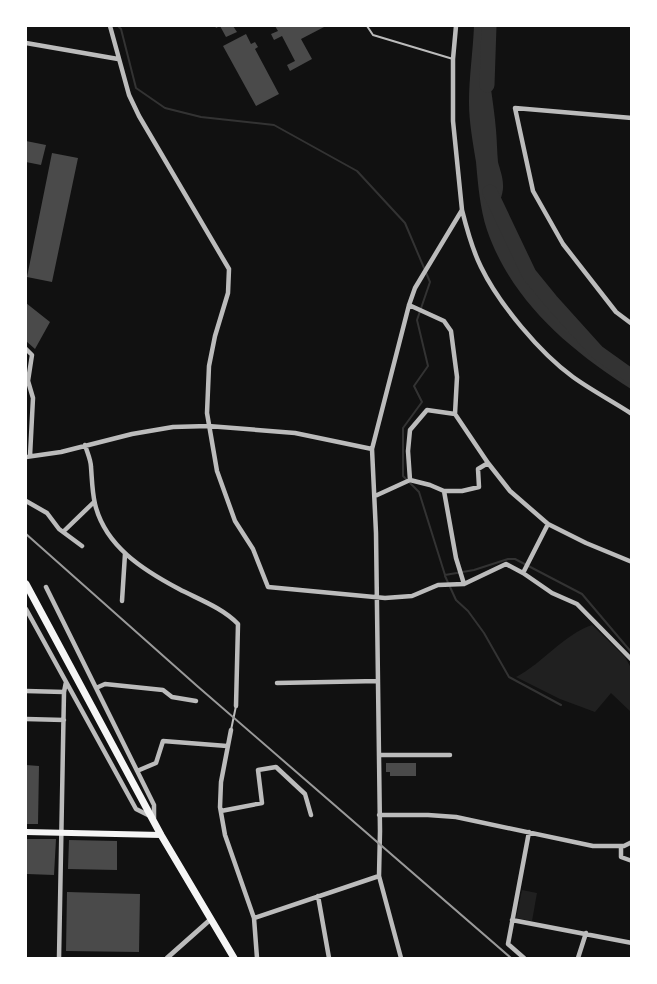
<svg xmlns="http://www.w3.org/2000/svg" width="657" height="984" viewBox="0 0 657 984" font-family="'Titillium Web',sans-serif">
  <rect width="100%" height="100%" fill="#111"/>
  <path fill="#202020" d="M592 625 625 657 631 668V712L611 693 595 712 560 699 516 677C543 663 563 635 592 625Z
    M522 890 537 893 532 921 516 918Z"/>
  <path fill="#333" d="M474 26H491C484 65 493 92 496 130 497 141 497 152 498 162 500 170 503 177 503 185 504 196 495 208 498 220 500 232 508 244 513 254 541 309 580 339 631 372V389C570 350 512 302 487 230 480 209 478 184 476 162 473 143 469 122 469 103 469 77 473 51 474 26Z"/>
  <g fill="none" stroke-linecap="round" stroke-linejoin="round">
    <path stroke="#333" stroke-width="2" d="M118 26 121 29 136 88 165 108 201 117 274 125 357 171 405 223 430 282 417 320 428 366 414 386 422 402 403 428V476L419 492 445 575 474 570 508 559H515L582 594 632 653
      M445 576 456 600 468 611 484 633 509 677 561 705"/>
    <path stroke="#333" stroke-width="15" d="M487 85 489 26
      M490 192 529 274 551 301 597 352 632 377"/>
  </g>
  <path fill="#4a4a4a" d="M215 26H233L237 32 226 37 220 26 216 28Z
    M275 26H326L301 39 312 59 290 71 287 65 295 61 282 36 274 40 271 34 278 31Z
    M246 34 251 44 255 42 258 47 255 49 279 94 256 106 223 46Z
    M26 141 46 145 41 165 26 162Z
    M52 153 78 158 52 282 27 277Z
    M26 303 50 322 35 349 26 341Z
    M386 763H416V776H390V772H386Z
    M26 765 39 766 38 824H26Z
    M26 839H56L54 875 27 874Z
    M69 840 117 841V870L68 869Z
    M67 892 140 894 139 952 66 951Z"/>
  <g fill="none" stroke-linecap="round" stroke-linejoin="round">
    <path stroke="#bcbcbc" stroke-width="2" d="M367 26 373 35 453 59
      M231 730 236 706"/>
    <path stroke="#bcbcbc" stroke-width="4.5" d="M110 26 129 95 139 116 229 269 228 293 215 336 209 366 207 413 217 471 235 521 253 549 268 587 385 598 412 596 438 585 464 584 506 564 523 573 552 593 577 604 632 660
      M26 43 118 59
      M632 118 515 108 533 191 563 244 616 312 632 324
      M462 210C467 230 472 249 481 267 499 304 540 353 573 377 591 390 612 401 632 414
      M409 305 444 321 451 331 457 377 455 414 488 463 510 491 548 524 586 543 632 562
      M26 349 32 355 28 381 33 398 30 456
      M85 445C87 452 91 460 91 467 92 479 92 491 95 504 105 546 143 570 179 589 198 599 223 608 238 624L236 706
      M26 457 61 452 132 434 173 427 208 426 295 433 372 449
      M410 480 408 451 410 430 427 410 455 414
      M444 491 456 558 464 584
      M375 496 410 480 430 485 444 491H462L479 487 478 469 488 463
      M26 501 47 513 59 529 82 546
      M63 532 94 502
      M523 573 548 524
      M122 601 125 554
      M26 609 136 809 154 818V805L46 587
      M277 683 378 681
      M96 688 105 684 163 690 172 697 196 701
      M26 691 64 692
      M26 719 64 720
      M231 730 221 782 220 807 225 835 254 918 257 958
      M379 755H450
      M137 771 156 763 163 741 227 746
      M221 811 262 803 258 770 276 767 305 794 311 815
      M379 815H428L456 817 593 846H624L632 842
      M621 846V857L632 861
      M318 896 329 958
      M254 918 379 876
      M512 920 632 943
      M59 958 64 692 66 682
      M401 958 379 876 380 831 376 533 372 449 409 305 415 288 462 210 453 121V59L456 26
      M524 958 508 944 529 832
      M578 958 586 933"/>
    <path stroke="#bcbcbc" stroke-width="5" d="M167 958 211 919"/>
    <path stroke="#f5f5f5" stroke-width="6" d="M26 832 161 835"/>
    <path stroke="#f5f5f5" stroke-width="7" d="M26 584 161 835 234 958"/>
    <path stroke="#9a9a9a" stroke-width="2" d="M26 534 196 685 511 958"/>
  </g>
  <rect width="657" height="984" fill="none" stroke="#ffffff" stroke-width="54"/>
</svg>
